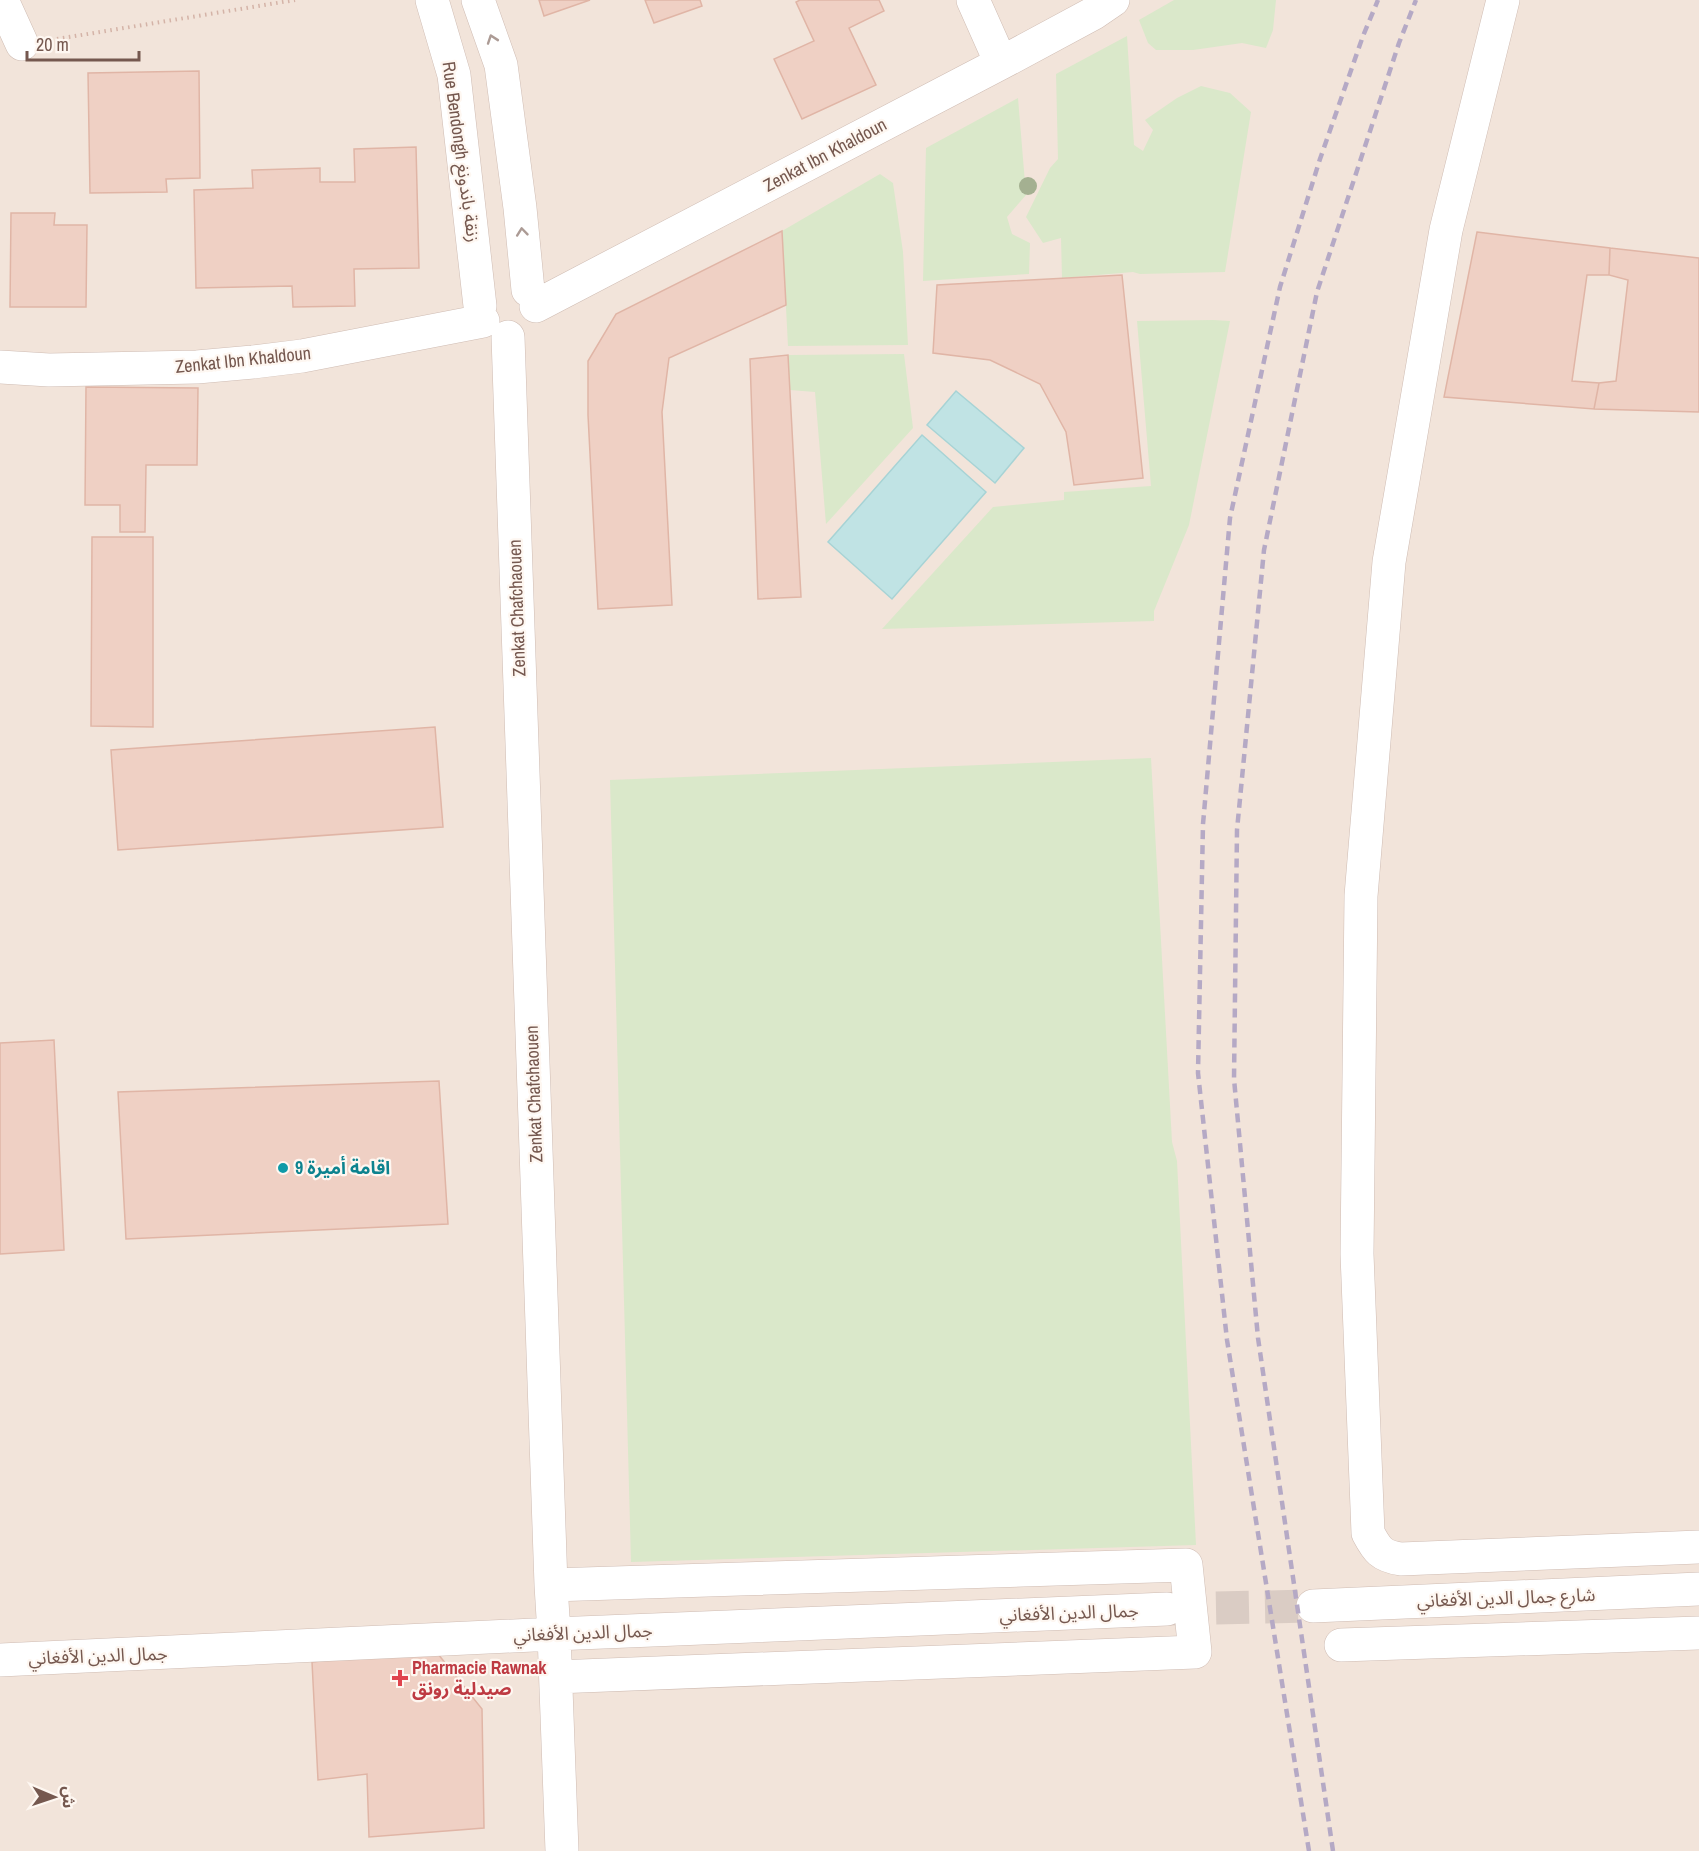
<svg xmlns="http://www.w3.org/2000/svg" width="1699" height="1851" viewBox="0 0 1699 1851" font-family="'Archivo Narrow','Noto Sans Arabic',sans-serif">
  <rect width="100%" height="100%" fill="#fbf3eb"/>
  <path fill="#f2e4da" d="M0 0H1699V1851H0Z"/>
  <path fill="#dae8ca" d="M1174 0H1276L1273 30 1266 48 1242 43 1193 50H1156L1148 43 1139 20Z
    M1127 36 1134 145 1143 151 1153 130 1145 120 1177 98 1201 86 1230 93 1251 112 1225 272 1140 274 1133 272 1062 278 1061 238 1043 243 1026 217 1050 168 1058 159 1056 74Z
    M1018 98 1026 195 1007 217 1012 234 1030 243 1029 274 923 281 926 148Z
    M880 174 893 183 903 252 908 345 788 346 782 231Z
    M1213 320 1230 321 1189 525 1154 611V621L882 629 993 507 1064 500V492L1151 486 1137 321Z
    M904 354 913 428 826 524 815 392 790 390 788 355Z
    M1151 758 1172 1142 1177 1161 1196 1545 631 1562 610 780Z"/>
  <path fill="#c0e3e4" stroke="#a7d3d5" stroke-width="1.5" d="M956 391 1024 448 995 483 927 425Z
    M922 435 986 492 892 599 828 542Z"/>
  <path fill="#efd0c4" stroke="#e0b5a6" stroke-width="1.5" d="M539 0H590L544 16Z
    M645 0H700L702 6 654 23Z
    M800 0H879L884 11 849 28 876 85 802 119 774 59 814 41 796 2Z
    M199 71 200 178 166 179 167 192 90 193 88 73Z
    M416 147 419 268 354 269 355 306 293 307 292 286 196 288 194 190 253 188 252 170 320 168V182H355L354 149Z
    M11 213H55L54 225H87L86 307H10Z
    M782 231 786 305 669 358 662 412 672 605 598 609 588 415V361L616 314Z
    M1477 232 1610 248 1609 275H1587L1572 381 1599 383 1594 409 1444 397Z
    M1610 248 1699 258V412L1594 409 1599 383 1616 381 1628 280 1609 275Z
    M1122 275 1143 478 1074 485 1066 432 1040 384 990 360 933 353 937 285Z
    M788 355 801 597 758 599 750 359Z
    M86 387 198 388 197 465H146L145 532H120V505H85Z
    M92 537H153V727L91 726Z
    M435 727 443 827 118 850 111 750Z
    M54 1040 64 1250 0 1254V1043Z
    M439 1081 448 1224 126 1239 118 1092Z
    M434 1649 482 1709 484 1828 369 1837 367 1774 318 1780 312 1662Z"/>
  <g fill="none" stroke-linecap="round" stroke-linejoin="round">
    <path stroke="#daccc4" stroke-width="33" stroke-dasharray="33 16" stroke-linecap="butt" d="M1167 1609 1313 1606"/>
    <g stroke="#cfbcb3" stroke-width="34">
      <path id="minor" d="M2 0 22 44
        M432 0 454 75 480 306
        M478 0 501 65 520 208 528 290
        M973 0 1001 63
        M1503 0 1446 230 1389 562 1361 896 1357 1254 1368 1533C1377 1550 1381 1556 1401 1559L1699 1547
        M536 306 1001 63 1094 13 1113 0
        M508 337 551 1585 554 1634 562 1851
        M0 367 49 370 197 367 253 362 302 356 483 321
        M551 1585 1186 1565 1195 1652 556 1677
        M1313 1606 1699 1589
        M1341 1645 1699 1633
        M0 1660 554 1634 1167 1609"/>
    </g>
    <path stroke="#d4b3a7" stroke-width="4" stroke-dasharray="1.5 4.5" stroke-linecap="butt" d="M57 39 295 0"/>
    <use href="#minor" stroke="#fff" stroke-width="33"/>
    <path stroke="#b5a9c5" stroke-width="4.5" stroke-dasharray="9 6" stroke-linecap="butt" d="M1309 1851 1227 1340 1198 1073 1203 824 1230 518 1280 287 1320 159 1363 36 1378 0
      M1333 1851 1258 1338 1234 1079 1237 830 1264 550 1317 292 1399 43 1416 0"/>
  </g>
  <circle fill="#a4b091" cx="1028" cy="186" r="9"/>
  <defs><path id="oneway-chevron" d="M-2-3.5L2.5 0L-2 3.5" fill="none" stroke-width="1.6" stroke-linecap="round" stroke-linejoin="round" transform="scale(1.5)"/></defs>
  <g stroke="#ac9b95">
    <use href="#oneway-chevron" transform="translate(492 39) rotate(-109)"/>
    <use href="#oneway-chevron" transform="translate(522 232) rotate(-96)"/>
  </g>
  <circle fill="#0f9aa8" stroke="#fef7f1" stroke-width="2" cx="283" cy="1168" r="6"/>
  <path fill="#e0444e" stroke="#fef7f1" stroke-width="2" d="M397 1669h6v6h6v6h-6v6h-6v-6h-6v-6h6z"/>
  <g text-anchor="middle" stroke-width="4.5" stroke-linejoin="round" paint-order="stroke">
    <g font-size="18" fill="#75584f" stroke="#fef7f1">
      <text transform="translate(461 152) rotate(82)" y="6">Rue Bendongh زنقة باندونغ</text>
      <text transform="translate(825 155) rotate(-28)" y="6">Zenkat Ibn Khaldoun</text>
      <text transform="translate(243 360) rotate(-6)" y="6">Zenkat Ibn Khaldoun</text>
      <text transform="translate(517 608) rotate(-92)" y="6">Zenkat Chafchaouen</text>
      <text transform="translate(534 1094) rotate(-92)" y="6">Zenkat Chafchaouen</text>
      <text transform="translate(1506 1598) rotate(-2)" y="6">شارع جمال الدين الأفغاني</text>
      <text transform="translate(1069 1613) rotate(-2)" y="6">جمال الدين الأفغاني</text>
      <text transform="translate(583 1633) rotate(-2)" y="6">جمال الدين الأفغاني</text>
      <text transform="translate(98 1656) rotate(-2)" y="6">جمال الدين الأفغاني</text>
    </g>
    <g font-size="18" font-weight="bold" fill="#0d838f" stroke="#fef7f1" text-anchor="start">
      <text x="295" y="1174">اقامة أميرة 9</text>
    </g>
    <g font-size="18" font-weight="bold" fill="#be3a42" stroke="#fef7f1" text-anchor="start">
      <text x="412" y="1674">Pharmacie Rawnak<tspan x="412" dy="21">صيدلية رونق</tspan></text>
    </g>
  </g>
  <g transform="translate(54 1797) rotate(92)" stroke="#fef7f1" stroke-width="4.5" paint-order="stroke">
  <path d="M0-4.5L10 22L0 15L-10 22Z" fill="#75584f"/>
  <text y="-9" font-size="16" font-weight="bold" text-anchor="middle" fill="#75584f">ش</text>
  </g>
  <path d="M27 51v9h112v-9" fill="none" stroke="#75584f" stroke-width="3"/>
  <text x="36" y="51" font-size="18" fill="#75584f" stroke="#fef7f1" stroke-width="4.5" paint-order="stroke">20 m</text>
</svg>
